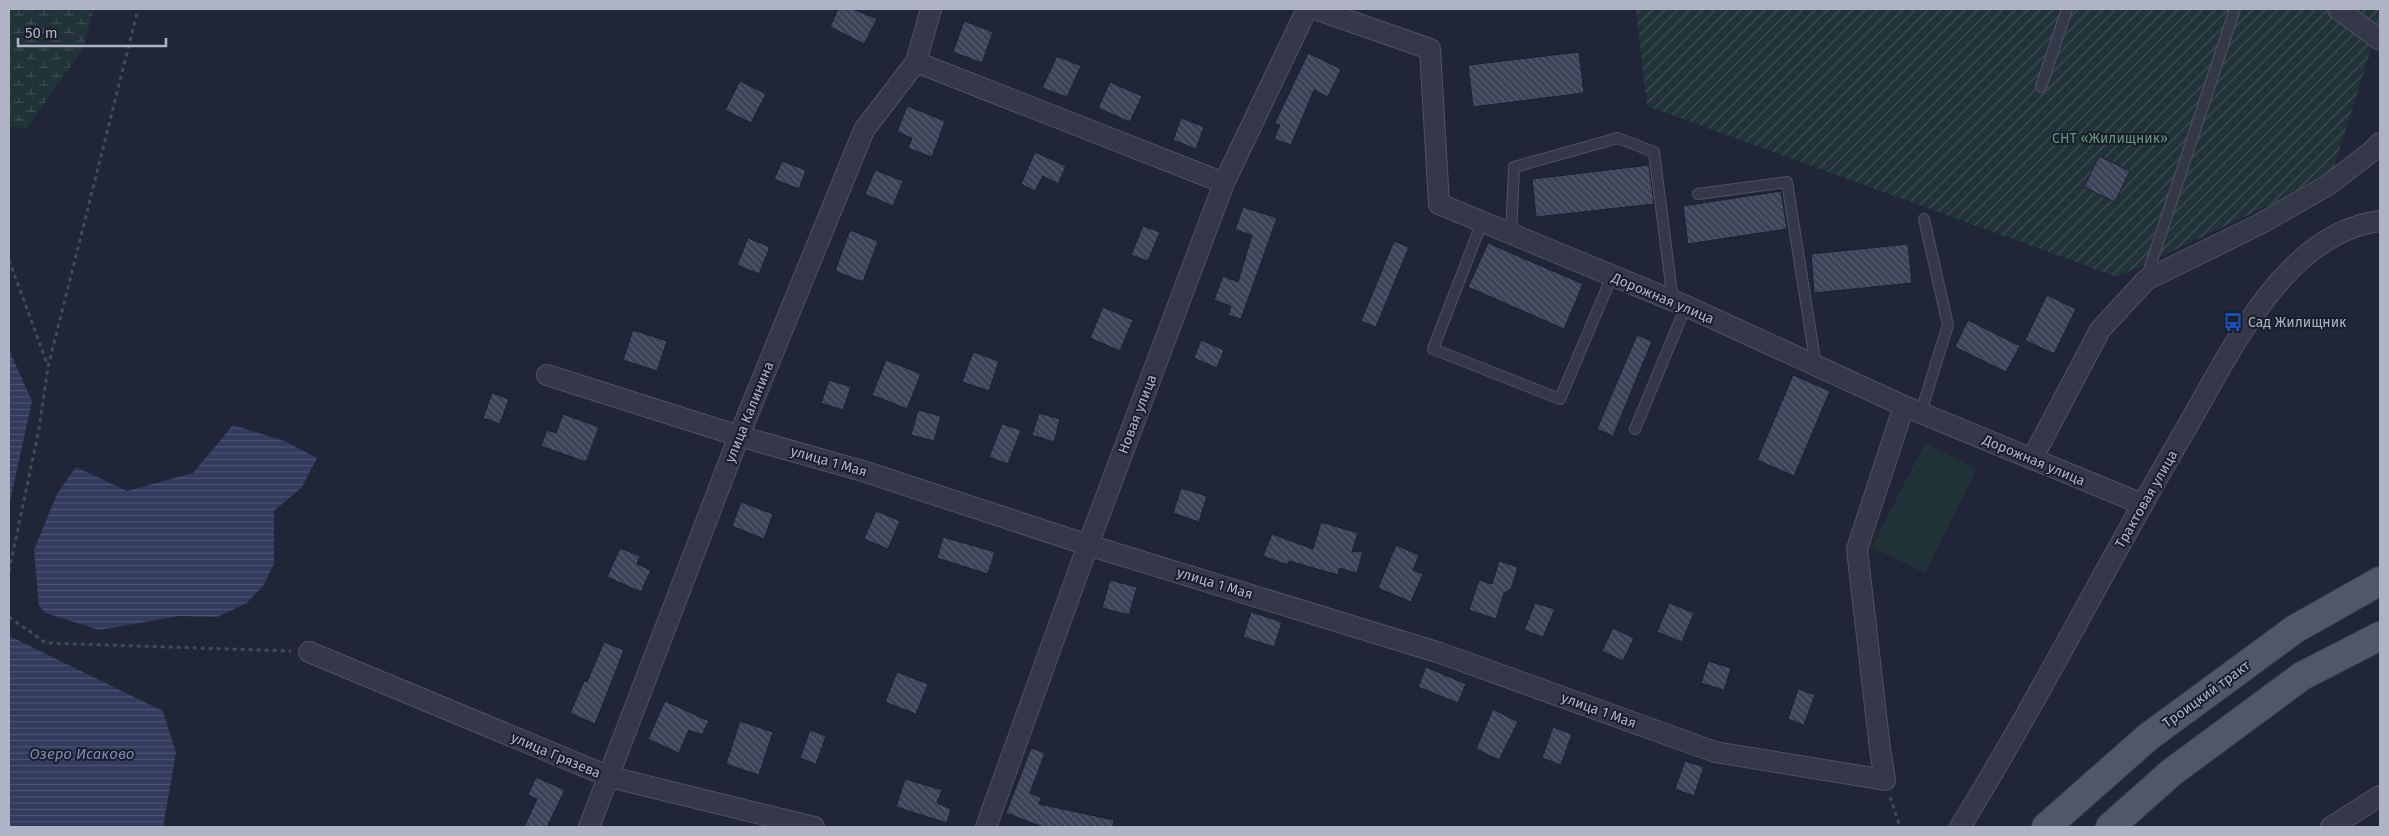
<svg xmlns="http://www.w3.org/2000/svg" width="2389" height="836" viewBox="0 0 2389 836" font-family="'Fira Sans',sans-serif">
  <defs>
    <pattern id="wetland-marsh" width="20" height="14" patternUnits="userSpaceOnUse" patternTransform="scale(1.25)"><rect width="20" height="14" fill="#223239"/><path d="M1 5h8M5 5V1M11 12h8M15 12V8" fill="none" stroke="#404d54"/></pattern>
    <pattern id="garden-furrows" width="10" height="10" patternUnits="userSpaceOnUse" patternTransform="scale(1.25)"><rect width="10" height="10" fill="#223239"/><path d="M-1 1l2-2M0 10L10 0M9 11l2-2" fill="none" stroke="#404d54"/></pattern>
    <pattern id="water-rules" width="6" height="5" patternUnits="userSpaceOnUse" patternTransform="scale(1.25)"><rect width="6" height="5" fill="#323b5d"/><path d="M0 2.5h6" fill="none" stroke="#4d5573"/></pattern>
    <pattern id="building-back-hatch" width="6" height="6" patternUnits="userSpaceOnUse" patternTransform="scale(1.25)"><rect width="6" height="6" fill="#3c4358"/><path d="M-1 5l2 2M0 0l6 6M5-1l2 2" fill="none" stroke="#565c6e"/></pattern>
  </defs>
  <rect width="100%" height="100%" fill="#202638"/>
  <path fill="#223239" d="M1925 443 1977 469 1925 573 1872 547Z"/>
  <path fill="url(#wetland-marsh)" d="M9 9H94L83 49 26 129 9 126Z"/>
  <path fill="url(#garden-furrows)" d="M1636 9H2380V21L2331 176 2117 277 1647 106Z"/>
  <path fill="url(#water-rules)" d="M9 350 32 401 9 506Z
    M233 425 284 441 317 458 302 487 274 511V564L263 586 247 603 217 617 179 616 99 630 46 613 39 606 34 550 57 494 76 467 127 491 193 473Z
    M9 636 163 711 176 753 163 827H9Z"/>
  <path fill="url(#building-back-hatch)" stroke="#1b202f" d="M838 9H853L877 19 864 44 830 27Z
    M964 21 993 32 982 63 953 52Z
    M1579 52 1584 93 1473 107 1468 65Z
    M1308 53 1341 69 1328 97 1314 90 1291 145 1274 139 1280 125 1275 123Z
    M1057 56 1081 66 1067 97 1042 88Z
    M740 81 766 94 751 123 725 110Z
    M1110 82 1142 96 1130 122 1098 108Z
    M907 106 945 121 932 157 908 148 912 138 897 132Z
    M1181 118 1204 127 1196 149 1173 140Z
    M1035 152 1066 166 1058 184 1043 176 1035 191 1021 184Z
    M2099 156 2130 171 2115 202 2084 187Z
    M782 161 806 170 799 189 774 179Z
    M1649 165 1654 204 1536 217 1532 179Z
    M875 170 903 181 893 206 865 194Z
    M1781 191 1787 229 1688 244 1683 206Z
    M1243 207 1277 218 1241 319 1228 315 1231 306 1214 300 1223 276 1238 282 1252 235 1235 230Z
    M1143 226 1160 232 1148 261 1131 255Z
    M850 230 878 241 863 282 835 271Z
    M748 238 770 247 759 274 737 265Z
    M1394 241 1409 247 1376 327 1361 321Z
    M1488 243 1583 284 1564 329 1468 287Z
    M1908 244 1912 283 1814 293 1811 254Z
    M2047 295 2076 309 2054 354 2025 340Z
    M1103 307 1133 320 1120 351 1090 338Z
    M1968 320 2020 346 2006 372 1955 347Z
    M633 330 667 341 657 371 623 360Z
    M1637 335 1652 341 1613 436 1597 429Z
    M1201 340 1224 350 1217 368 1194 358Z
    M973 352 999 361 989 391 962 382Z
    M886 360 921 374 907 409 872 395Z
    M1793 375 1830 391 1794 476 1757 460Z
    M829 380 851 387 843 410 821 403Z
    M492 393 509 399 500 424 483 418Z
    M918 410 941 416 934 441 911 435Z
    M1039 413 1060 419 1054 442 1032 435Z
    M563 414 599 427 586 462 541 446 547 430 556 433Z
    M1002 424 1021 430 1008 464 989 457Z
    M1181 488 1207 496 1199 522 1173 513Z
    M741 502 773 514 764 539 732 526Z
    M876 511 900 521 888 549 864 539Z
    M1321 522 1358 533 1352 552 1363 551 1357 573 1339 568 1338 575 1289 561 1288 565 1263 556 1272 534 1313 549Z
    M943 537 995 552 988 574 937 558Z
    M1396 545 1419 555 1413 570 1423 574 1411 602 1378 588Z
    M620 548 640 556 637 564 651 570 641 592 607 577Z
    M1499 561 1518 567 1511 589 1504 593 1496 619 1469 610 1479 580 1492 584Z
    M1110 580 1137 587 1129 615 1102 608Z
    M1535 603 1555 609 1543 637 1524 630Z
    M1669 603 1694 613 1682 642 1657 632Z
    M1251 612 1282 622 1274 647 1243 637Z
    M1613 628 1634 638 1623 661 1602 651Z
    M604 642 624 650 595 724 570 713 584 681 587 682Z
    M1708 661 1731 668 1724 690 1701 683Z
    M1426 667 1466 684 1458 703 1418 687Z
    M897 672 928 684 916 714 885 702Z
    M1798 689 1815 695 1804 725 1788 719Z
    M665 701 709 721 702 735 689 730 679 753 648 739Z
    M1493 709 1518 722 1499 760 1476 749Z
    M740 721 773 732 759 775 726 764Z
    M1553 727 1572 734 1561 765 1542 758Z
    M810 730 826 736 816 764 800 758Z
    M1031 748 1045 753 1030 793 1041 798 1039 804 1114 820 1113 827H1043L1006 813Z
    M1685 761 1704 767 1694 796 1675 789Z
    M536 777 565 790 547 827H524L537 799 528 795Z
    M905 779 942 790 937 803 951 809 947 823 896 807Z"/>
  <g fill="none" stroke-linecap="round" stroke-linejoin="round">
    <g stroke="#4e5363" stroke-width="12">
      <path id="service" d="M2041 87 2067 9
        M1698 194 1787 182 1816 366
        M1482 222 1433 349 1560 399 1612 276
        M1511 234 1514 167 1618 138 1654 152 1673 301
        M2146 279 2235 9
        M1921 412 1948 325 1924 219
        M1635 429 1686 306"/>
    </g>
    <g stroke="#4e5363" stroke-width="22">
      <path id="minor" d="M1315 9 1430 49 1439 204 1686 306 1904 406 2142 504
        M2338 9 2380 40
        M916 62 1224 183
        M547 375 739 436 866 472 1088 545 1440 653 1715 752 1885 780 1880 749 1857 549 1904 406
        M2032 459 2100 330 2146 280 2260 224 2328 185 2371 152 2380 143
        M309 652 610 777 814 827
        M589 827 739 436 864 130 916 62 931 9
        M986 827 1088 545 1224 183 1307 9
        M1960 827C2038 701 2105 567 2180 439 2211 386 2239 328 2279 282 2306 251 2339 226 2380 221
        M2331 827 2380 796"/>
    </g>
    <g stroke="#3d4252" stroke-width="30">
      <path id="primary" d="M2046 827 2148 737 2295 629 2380 581
        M2110 827 2172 772 2302 676 2380 636"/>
    </g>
    <path stroke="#3d4e54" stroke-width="3" stroke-dasharray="4 4" stroke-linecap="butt" d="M9 260 48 366
      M9 571 39 429 48 367 138 9
      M9 617 46 643 291 651
      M1890 797 1900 827"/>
    <use href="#service" stroke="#343849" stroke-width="10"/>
    <use href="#minor" stroke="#343849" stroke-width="20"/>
    <use href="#primary" stroke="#515769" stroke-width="28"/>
  </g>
  <defs>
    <g id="bus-bare" transform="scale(1.5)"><path d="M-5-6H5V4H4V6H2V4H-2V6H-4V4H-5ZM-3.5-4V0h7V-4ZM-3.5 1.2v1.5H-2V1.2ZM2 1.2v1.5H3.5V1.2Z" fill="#1a4fb4" stroke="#191e2d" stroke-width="2.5" paint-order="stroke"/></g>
  </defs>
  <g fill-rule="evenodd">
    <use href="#bus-bare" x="2233" y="322"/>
  </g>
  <g text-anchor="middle" stroke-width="4" stroke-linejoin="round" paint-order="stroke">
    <g font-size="14" fill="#659679" stroke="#191e2d">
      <text x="2110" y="143">СНТ «Жилищник»</text>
    </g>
    <g font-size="14" fill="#aeb3c5" stroke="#191e2d">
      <text transform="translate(1663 298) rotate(23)" y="5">Дорожная улица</text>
      <text transform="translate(749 412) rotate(-68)" y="5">улица Калинина</text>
      <text transform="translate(1137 414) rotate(-69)" y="5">Новая улица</text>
      <text transform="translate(2034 460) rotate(23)" y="5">Дорожная улица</text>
      <text transform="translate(829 461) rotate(16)" y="5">улица 1 Мая</text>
      <text transform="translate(2146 499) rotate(-60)" y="5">Трактовая улица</text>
      <text transform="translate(1215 583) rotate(17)" y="5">улица 1 Мая</text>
      <text transform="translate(2206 694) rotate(-36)" y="5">Троицкий тракт</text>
      <text transform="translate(1599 710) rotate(20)" y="5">улица 1 Мая</text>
      <text transform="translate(556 755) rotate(23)" y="5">улица Грязева</text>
    </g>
    <g font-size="14" fill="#aeb3c5" stroke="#191e2d" text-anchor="start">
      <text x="2248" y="327">Сад Жилищник</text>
    </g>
    <g font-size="15" font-style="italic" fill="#7d8ab2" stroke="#191e2d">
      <text x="82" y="759">Озеро Исаково</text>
    </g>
  </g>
  <rect width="2389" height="836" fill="none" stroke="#aeb3c5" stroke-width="20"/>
  <path d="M18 38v8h148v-8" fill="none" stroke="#aeb3c5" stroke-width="2.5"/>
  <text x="25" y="38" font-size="15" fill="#aeb3c5" stroke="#191e2d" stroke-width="4" paint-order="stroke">50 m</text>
</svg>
